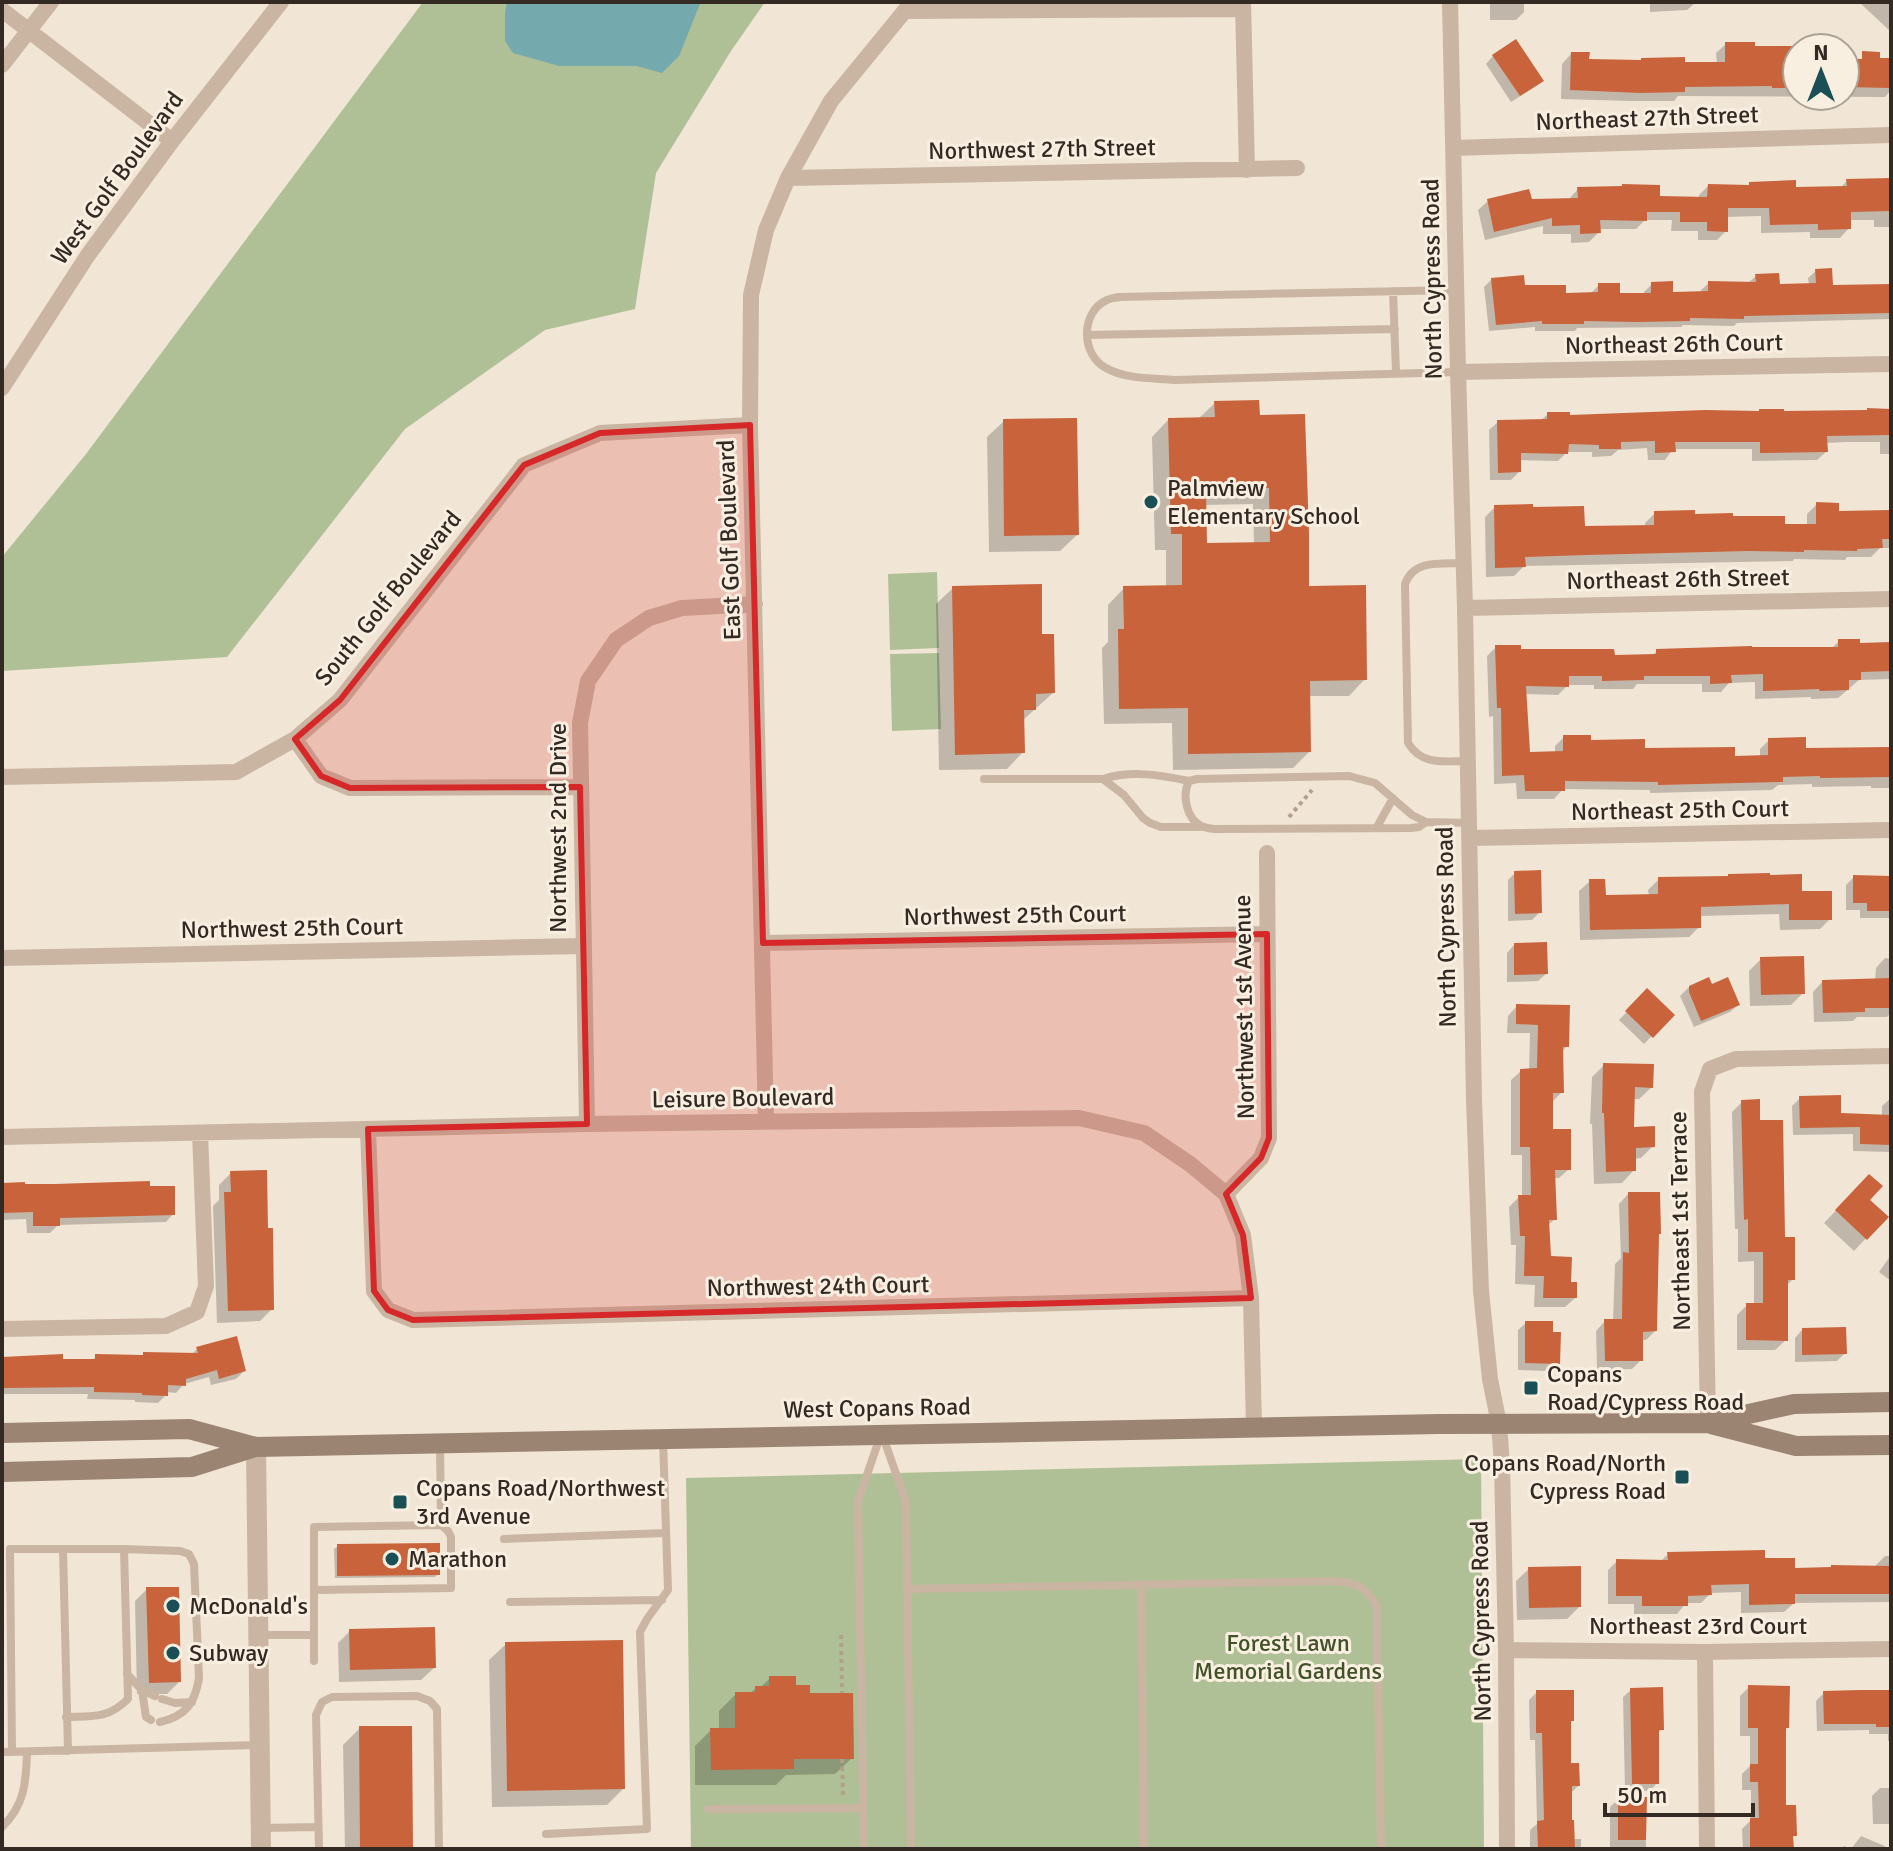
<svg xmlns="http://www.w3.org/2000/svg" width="1893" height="1851" viewBox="0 0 1893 1851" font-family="Signika,sans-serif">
  <rect width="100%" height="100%" fill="#f1e5d5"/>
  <path fill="#b0c096" d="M423 2H765L731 51 656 173 635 309 545 330 405 429 227 657 2 671V557L86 454Z
    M937 572 939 648 890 650 888 574Z
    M939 653 941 729 892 731 890 654Z
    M1481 1459 1484 1849H691L686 1478Z"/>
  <path fill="#74aaae" d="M507 2H699L700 4 679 56 662 73 636 66H559L513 53 505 41V13Z"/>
  <path fill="#0003" fill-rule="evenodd" d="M1490 2H1524V12L1516 20H1490Z
    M1650 2H1695V3L1687 10 1650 12Z
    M1859 2H1891V32Z
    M1726 44 1753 48H1797V96H1845V61L1891 60V90L1885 97 1678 96 1674 101H1630L1561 99 1562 64 1571 54 1587 61 1717 64 1716 53Z
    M1493 56 1541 81 1533 88 1511 102 1486 64Z
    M1891 180V227H1874V220H1849V228L1840 238H1810V232L1761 233V216L1726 217V231L1717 240H1698V231H1671L1672 220H1645L1636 229H1598L1599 232 1589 242 1571 243V234H1543V226L1485 240 1478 210 1488 201H1530L1569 199 1578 189 1658 198 1699 199V195L1708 186 1747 187 1750 184 1794 189 1840 188 1847 181Z
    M1816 271 1831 287 1891 286V319L1737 323 1734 326 1683 325 1681 327 1577 328 1575 331H1535V327L1489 331 1484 287 1492 279 1565 295 1591 293 1599 285 1618 295H1644V292L1652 284 1671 294H1701V290L1709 283H1748L1756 276 1778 286 1809 285 1808 278Z
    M1215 403 1258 417 1307 588 1365 679 1349 696H1308L1309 752 1293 768 1173 770 1172 723 1104 724 1102 648 1108 642V605L1124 588 1166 587V550H1155L1152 437 1168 420 1198 419ZM1253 504 1254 544 1205 545 1204 505Z
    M1891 411V454H1880V442H1846L1826 443V452L1817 460 1752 461V449H1673L1665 460H1648L1647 448 1618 450 1611 456 1592 457V452H1567L1558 461 1519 460V472L1511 480H1490L1489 430 1498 422 1540 421 1548 414 1567 418Z
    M1004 421 1077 535 1060 551 989 552 987 437Z
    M1817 504 1837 513 1891 512V548H1880L1871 557H1847L1845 560 1794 559 1793 561 1524 566 1514 576 1486 577 1485 517 1495 507 1583 528 1645 527V523L1655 513 1731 518 1783 526H1807V514Z
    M953 588 1040 636 1053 693 1023 720V752L1007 769 939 770 936 604Z
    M1839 641 1858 645H1891V679L1859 680 1838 698 1811 699V697L1755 699V682L1729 683 1721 692H1702V684H1637L1633 689H1594V685H1568L1558 695 1525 694 1528 754 1555 753V746L1564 737 1643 751 1733 758 1760 757V749L1769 740 1804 750H1877L1879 747H1891V788H1871V786L1812 787V784L1778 785 1772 790 1650 793V790L1563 789 1554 799H1517L1516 783 1494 784 1493 716 1489 717 1487 656 1496 647 1519 651 1613 657 1652 656 1657 651 1831 649Z
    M1515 873 1540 912 1532 920 1508 921V880Z
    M1854 877 1891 878V918H1860V910H1846V885Z
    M1659 879 1800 893 1830 919 1820 929 1780 930 1779 914 1699 916V927L1689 937 1580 940 1579 891 1590 881 1604 897 1649 896 1648 890Z
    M1514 945 1546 974 1538 981 1507 982V953Z
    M1885 958 1891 959V1013L1887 1017H1857L1853 1021 1814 1022 1813 992 1822 982 1875 981 1876 968Z
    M1761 959 1803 993 1791 1005 1750 1006 1749 971Z
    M1708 980 1711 986 1738 1005 1730 1012 1694 1027 1680 996 1688 988Z
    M1647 991 1672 1015 1644 1044 1619 1020Z
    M1517 1006 1567 1046 1561 1053 1562 1092 1552 1102 1551 1131 1569 1169 1559 1178H1553L1555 1219 1547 1226 1549 1258 1569 1284 1575 1298 1565 1307H1534L1535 1285 1515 1284 1516 1245H1511L1509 1207 1519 1197H1522V1155H1511V1080L1521 1071 1529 1070 1530 1033H1507L1508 1016Z
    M1604 1065 1652 1087 1639 1099H1633L1632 1129 1653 1146 1641 1158 1634 1159V1170L1622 1183 1594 1184 1592 1124H1590L1592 1077Z
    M1800 1098 1839 1115 1882 1116V1106L1891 1098V1152L1853 1151V1134L1793 1135 1792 1106Z
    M1742 1102 1758 1122 1793 1279 1786 1286V1340L1775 1350H1737V1315L1747 1305H1754V1261L1738 1262V1229H1735L1732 1112Z
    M231 1173 272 1309 260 1321 217 1323 213 1206 219 1200V1185Z
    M1869 1176 1868 1200 1886 1217 1854 1251 1824 1223Z
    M2 1185 148 1188 173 1214 166 1222 58 1225 50 1233H27L26 1219 2 1220Z
    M1628 1194 1657 1236 1655 1331 1646 1340H1641V1360L1632 1369 1597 1370 1596 1331 1605 1321H1613L1615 1264 1621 1258 1619 1204Z
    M1891 1255V1281L1879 1272Z
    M1526 1323 1558 1363 1550 1371 1518 1370V1330Z
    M1802 1330 1845 1353 1837 1361 1795 1362V1338Z
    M197 1349 244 1371 236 1379 211 1385 209 1377 184 1384 176 1393 166 1392V1395L158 1403 135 1402V1400L87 1399 88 1394H2V1359L91 1361 96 1357H140L144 1354 191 1355Z
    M338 1546 438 1574 435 1577 335 1578 334 1549Z
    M1668 1554 1763 1560 1793 1570 1876 1568V1565L1885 1556H1891V1602L1794 1603 1784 1612 1741 1613V1592L1711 1593 1701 1603H1686L1677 1614H1634V1604H1608V1570L1617 1561 1660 1562Z
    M1529 1569 1579 1607 1567 1619 1517 1620 1516 1581Z
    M147 1589 179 1682 167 1694H137L135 1601Z
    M350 1631 434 1668 421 1680 339 1682 338 1643Z
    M506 1644 623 1789 607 1805 492 1807 489 1660Z
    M770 1678 808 1695 852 1758 835 1774 786 1775 776 1785H695V1746L711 1730H719V1711L736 1694H749L756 1688H760Z
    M1749 1687 1787 1728 1784 1731V1807L1795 1835 1791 1839 1792 1849H1743L1742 1829 1751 1820V1790H1742V1774L1750 1766V1736H1740V1696Z
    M1631 1690 1662 1729 1657 1734V1783L1650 1791H1625L1623 1697Z
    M1537 1692 1572 1720 1569 1723V1765L1578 1786 1570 1794 1572 1839H1581V1849H1530V1830L1537 1824 1535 1740H1530L1529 1700Z
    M1891 1692V1741H1888V1734H1869V1730L1817 1731 1816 1701 1824 1693Z
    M360 1728 411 1849H345L343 1745Z
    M1880 1788H1891L1890 1824H1873L1872 1796Z
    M1619 1798H1645L1646 1849H1610V1807Z
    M1861 1836 1885 1846 1884 1849H1841L1844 1846 1851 1849Z"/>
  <path fill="#c9633b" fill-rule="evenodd" d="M1516 39 1544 81 1520 96 1492 55Z
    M1725 42H1755V46H1797V88H1772V86L1685 87V92L1641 93 1570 90 1571 52H1590L1589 59 1641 60V58L1685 57V62H1725Z
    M1862 51 1880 52V58H1891V88L1845 87V59H1862Z
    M1891 178V211L1851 212V229L1818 230V224L1770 225 1769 208H1728V232L1707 231V222H1680V212H1647V221L1600 220 1601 233 1580 234V225L1552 226V218L1494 232 1487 199 1529 189 1532 199 1578 198 1577 187 1622 186V184L1660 185V196L1707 197 1708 184 1749 185V182L1796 180V187L1847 186 1846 179Z
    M1832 268 1833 285 1891 284V313L1744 316V319L1690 318V321L1637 322 1584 321V324H1542V321L1496 325 1491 278 1524 275 1525 285H1566V293L1598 292V283H1620V293H1651V282L1673 281V292L1708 291V281L1756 282 1755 274 1779 273 1780 284 1816 283 1815 269Z
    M1259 400 1260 415 1305 414 1309 534V586L1366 585 1367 680 1310 681 1311 752 1188 754V708L1119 709 1118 629H1124L1123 586 1182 585V534H1171L1168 418 1215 417 1214 401ZM1269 488 1270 542 1207 543 1206 490Z
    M1867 408 1891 409V435L1827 436 1828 452 1760 453V442H1675L1676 452 1655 453V441L1621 442V449H1599V445L1569 444 1568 454 1521 453V472L1498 473 1497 420 1547 419V412H1570V415L1705 410 1759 411V409H1784V411L1867 410Z
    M1077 418 1079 535 1004 536 1003 419Z
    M1816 502 1839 503V511L1891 510V539H1882L1883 548 1857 549V551L1804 550V552L1748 551 1586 555 1525 557 1526 567 1495 568 1494 505 1533 504V507L1584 506 1585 526 1654 525V511L1695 510V514L1733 513V516H1785V524H1816Z
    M1042 584V634H1054L1055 693 1036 694V710H1024L1025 753 955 755 952 586Z
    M1838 639H1860V643L1891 642V671L1861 672V680H1849V690L1820 691 1819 689 1763 691V674L1731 675 1732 683 1710 684V676H1644V680L1602 681V676H1569V687L1526 686 1530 752 1563 751V735H1591V740L1645 739V748L1735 747V756L1768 755V738L1806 737V748L1891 747V777L1820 778V776L1783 777V782L1658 785V782L1565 781V791H1525L1524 775 1502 776 1501 708H1497L1495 645H1521V649H1614L1615 655 1656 654V649L1752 646V647H1838Z
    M1541 870 1542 913 1515 914 1514 871Z
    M1770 873V875L1802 874V891H1832V920H1789V904L1701 907V928L1590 930 1589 879H1605L1606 895 1658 894V877L1728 876V874Z
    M1853 875 1891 876V911H1867V903H1853Z
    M1547 942 1548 974 1514 975V943Z
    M1804 956 1805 994 1761 995 1760 957Z
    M1709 977 1712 984 1728 977 1740 1005 1701 1021 1689 992V986Z
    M1891 978V1008H1865V1012L1823 1013 1822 980Z
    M1647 988 1675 1015 1653 1038 1625 1011Z
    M1516 1004 1570 1005 1569 1047H1563L1564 1093H1553V1129H1571V1170H1555L1557 1220H1549L1551 1256 1572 1257 1571 1282H1577V1298H1543L1544 1276H1524L1525 1236H1520L1518 1195H1531L1530 1147H1520V1069L1537 1068 1538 1025 1516 1024Z
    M1603 1063 1654 1064 1653 1088 1635 1087 1634 1127 1655 1126V1147L1636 1148V1171L1606 1172 1604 1113H1602Z
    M1841 1095V1113L1891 1115V1145L1860 1144V1127L1800 1128 1799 1096Z
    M1760 1099V1120H1783L1785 1237H1795V1280H1788V1341L1746 1340V1303H1763V1252H1748V1219L1744 1220 1741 1100Z
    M267 1170 268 1228H273L274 1310 228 1311 224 1192H231L230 1171Z
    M1869 1174 1883 1186 1870 1200 1889 1217 1867 1240 1835 1210Z
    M150 1181V1186H175V1215L60 1218V1226H33V1212L2 1213V1183L25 1182V1184H54Z
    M1628 1192H1660L1661 1234H1659L1657 1331 1643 1332V1361H1605L1604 1319H1622L1623 1252 1629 1253Z
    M1525 1321H1553V1332H1561L1560 1364 1525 1363Z
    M1846 1327 1847 1354 1802 1355V1328Z
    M237 1336 246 1371 219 1379 217 1370 186 1379V1386L168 1385V1396L142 1395V1393L94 1392V1387L2 1388V1357L63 1354V1359H95V1354L143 1355V1352L198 1353 196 1347Z
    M440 1543V1575L337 1576V1544Z
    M1765 1550V1558H1795V1568L1831 1567V1565L1891 1566V1594H1795V1604L1749 1605V1584L1711 1585 1712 1595 1688 1596V1606H1642V1596H1616V1559L1668 1560 1667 1552Z
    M1581 1566V1607L1529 1608 1528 1567Z
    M146 1587H179L181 1682 149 1683Z
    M435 1627 436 1668 350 1670 349 1629Z
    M623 1640 625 1789 507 1791 505 1642Z
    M769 1676H796V1685H810V1693H853L854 1759H794V1769L711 1770 710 1728H735V1692H755V1686H769Z
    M1748 1685 1790 1686 1789 1728H1786V1805H1796L1797 1836H1793L1794 1849H1750V1818H1759L1758 1782H1750V1764H1758V1728H1748Z
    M1663 1687 1664 1730H1659V1784H1632L1630 1688Z
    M1536 1690H1574V1721H1571V1763H1579L1580 1786H1572V1820H1574L1575 1849H1538L1537 1821 1544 1820 1542 1733H1536Z
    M1860 1690H1891V1727H1876V1724H1824L1823 1691Z
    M359 1726H412L413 1849H360Z
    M1618 1796 1647 1797 1646 1840H1618Z"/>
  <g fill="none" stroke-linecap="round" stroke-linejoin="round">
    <path stroke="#b49f8c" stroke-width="4" stroke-dasharray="4 4" stroke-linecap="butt" d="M1289 817 1312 790
      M841 1635 842 1693
      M842 1759 843 1796"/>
    <path stroke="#c9b5a2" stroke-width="8" d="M1456 290 1119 297C1115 298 1111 298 1107 300 1080 312 1081 355 1106 368 1125 379 1152 378 1174 380L1458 372
      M1393 291 1396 373
      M1087 335 1395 329
      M1464 563C1441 564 1414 559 1405 584L1408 743C1422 766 1444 761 1467 761
      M984 779H1103
      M1189 781C1161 775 1131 770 1103 779L1124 795 1143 818 1150 823 1161 827H1200
      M1426 822 1419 827 1411 828 1215 829C1211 829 1204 827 1201 826 1186 818 1182 795 1189 781L1197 779 1349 776 1375 783 1412 815 1426 822 1469 823
      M1377 827 1393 798
      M882 1434 906 1502 911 1849
      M504 1539 666 1533
      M63 1549 68 1751
      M124 1549 180 1551 189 1554 194 1564 199 1678C195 1703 186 1716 160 1722
      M1141 1584 1144 1849
      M907 1589 1335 1581C1359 1584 1365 1585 1377 1607L1381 1849
      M315 1590 451 1588V1537L448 1531 441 1525
      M510 1602 662 1600
      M258 1635H314V1527L441 1525 440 1444
      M314 1635V1661
      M127 1674 142 1690 146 1717 151 1720
      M142 1690 155 1696
      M162 1699 175 1703 192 1702
      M2 1752 257 1745
      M12 1752 10 1549H124L128 1699C108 1719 93 1716 66 1717
      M708 1809 863 1808
      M2 1827C25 1805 26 1782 27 1752
      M261 1828 318 1827
      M546 1834 647 1829 640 1632 647 1619 668 1590 663 1439
      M319 1849 316 1715 322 1702 332 1697 417 1696 430 1701 437 1709 439 1849
      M864 1849 858 1501 881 1434"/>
    <path stroke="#c9b5a2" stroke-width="16" d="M1243 2 1247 170
      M1450 2 1458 372 1465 608 1474 1099 1481 1291 1490 1379 1499 1424 1502 1465 1506 1650 1507 1849
      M2 10 172 141
      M905 11 1243 9
      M2 65 51 2
      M1453 148 1891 135
      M788 178 1297 168
      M1458 372 1891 364
      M2 388 88 255 172 141 281 2
      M1465 608 1891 599
      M295 739 321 776 350 788 580 787
      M2 777 236 772 295 739 340 700 524 465 600 433 750 425
      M1469 838 1891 830
      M763 943 1267 934
      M2 958 582 946
      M766 1122 750 425 751 295 766 230 788 178 831 101 912 2
      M587 1124 580 723 588 681 616 640 649 618 682 608 755 604
      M368 1129 374 1291 388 1310 413 1320 1251 1298
      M2 1137 587 1124 1079 1118 1144 1133 1190 1164 1226 1194 1243 1235 1251 1298 1254 1427
      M1226 1194 1261 1158 1269 1138 1267 853
      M2 1329 166 1326 197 1312 206 1286 200 1133
      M1708 1423 1702 1092 1710 1069 1736 1059 1891 1056
      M1506 1650 1705 1652 1891 1649
      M1705 1652 1707 1849"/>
    <path stroke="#c9b5a2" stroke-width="20" d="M256 1447 261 1849"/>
    <path stroke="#9c8473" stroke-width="20" d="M1711 1424 1796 1446 1891 1445
      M2 1433 189 1429 256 1447 1440 1424 1708 1423 1794 1404 1891 1402
      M2 1472 192 1467 255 1447"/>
  </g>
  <path fill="#d62828" fill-opacity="0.2" stroke="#d62828" stroke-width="6" stroke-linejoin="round" d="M750 425 763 943 1267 934 1269 1138 1261 1158 1226 1194 1243 1235 1251 1298 413 1320 388 1310 374 1291 368 1129 587 1124 580 787 350 788 321 776 295 739 340 700 524 465 600 433Z"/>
  <g fill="#194f55" stroke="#f9efe1" stroke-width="3">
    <circle cx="1151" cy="502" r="8"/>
    <rect x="1523" y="1380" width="16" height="16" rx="4"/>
    <rect x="1674" y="1469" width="16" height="16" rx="4"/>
    <rect x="392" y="1494" width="16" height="16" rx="4"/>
    <circle cx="392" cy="1559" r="8"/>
    <circle cx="173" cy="1606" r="8"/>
    <circle cx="173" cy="1653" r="8"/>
  </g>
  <g text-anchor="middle" stroke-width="6" stroke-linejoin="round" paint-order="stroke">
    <g font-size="24" fill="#332a24" stroke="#f9efe1">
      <text transform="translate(1647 118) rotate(-2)" y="8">Northeast 27th Street</text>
      <text transform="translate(1042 149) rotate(-1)" y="8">Northwest 27th Street</text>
      <text transform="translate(117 178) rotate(-54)" y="8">West Golf Boulevard</text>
      <text transform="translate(1432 279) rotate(-91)" y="8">North Cypress Road</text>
      <text transform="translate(1674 344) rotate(-1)" y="8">Northeast 26th Court</text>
      <text transform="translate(729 540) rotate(-92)" y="8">East Golf Boulevard</text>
      <text transform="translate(1678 579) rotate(-1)" y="8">Northeast 26th Street</text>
      <text transform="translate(388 598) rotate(-51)" y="8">South Golf Boulevard</text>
      <text transform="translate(1680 810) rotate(-1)" y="8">Northeast 25th Court</text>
      <text transform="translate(558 828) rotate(-90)" y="8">Northwest 2nd Drive</text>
      <text transform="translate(1015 915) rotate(-1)" y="8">Northwest 25th Court</text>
      <text transform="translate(1446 927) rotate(-91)" y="8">North Cypress Road</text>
      <text transform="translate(292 928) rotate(-1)" y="8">Northwest 25th Court</text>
      <text transform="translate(1244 1007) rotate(-91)" y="8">Northwest 1st Avenue</text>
      <text transform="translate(743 1098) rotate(-1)" y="8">Leisure Boulevard</text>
      <text transform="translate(1680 1221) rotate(-91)" y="8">Northeast 1st Terrace</text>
      <text transform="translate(818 1286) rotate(-1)" y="8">Northwest 24th Court</text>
      <text transform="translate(877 1408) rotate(-1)" y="8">West Copans Road</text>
      <text transform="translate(1481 1621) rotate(-91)" y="8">North Cypress Road</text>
      <text x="1698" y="1634">Northeast 23rd Court</text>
    </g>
    <g font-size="24" fill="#332a24" stroke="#f9efe1" text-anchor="start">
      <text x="1167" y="496">Palmview<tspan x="1167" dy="28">Elementary School</tspan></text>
      <text x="1547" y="1382">Copans<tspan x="1547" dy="28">Road/Cypress Road</tspan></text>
      <text x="1666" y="1471" text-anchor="end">Copans Road/North<tspan x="1666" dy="28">Cypress Road</tspan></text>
      <text x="416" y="1496">Copans Road/Northwest<tspan x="416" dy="28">3rd Avenue</tspan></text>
      <text x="408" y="1567">Marathon</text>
      <text x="189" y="1614">McDonald's</text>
      <text x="189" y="1661">Subway</text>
    </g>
    <g font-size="24" fill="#415228" stroke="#f9efe1">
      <text x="1288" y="1651">Forest Lawn<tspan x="1288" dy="28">Memorial Gardens</tspan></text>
    </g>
  </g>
  <rect width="1893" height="1851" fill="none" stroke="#332a24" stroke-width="8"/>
  <g transform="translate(1821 72)"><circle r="38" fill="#f9efe1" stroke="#aaa095" stroke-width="2"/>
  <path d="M0-6L14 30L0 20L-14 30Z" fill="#194f55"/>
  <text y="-12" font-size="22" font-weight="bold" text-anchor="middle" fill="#332a24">N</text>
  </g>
  <path d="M1605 1803v12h148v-12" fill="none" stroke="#332a24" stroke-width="4"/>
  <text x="1617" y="1803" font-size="24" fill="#332a24" stroke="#f9efe1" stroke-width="6" paint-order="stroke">50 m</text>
</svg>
